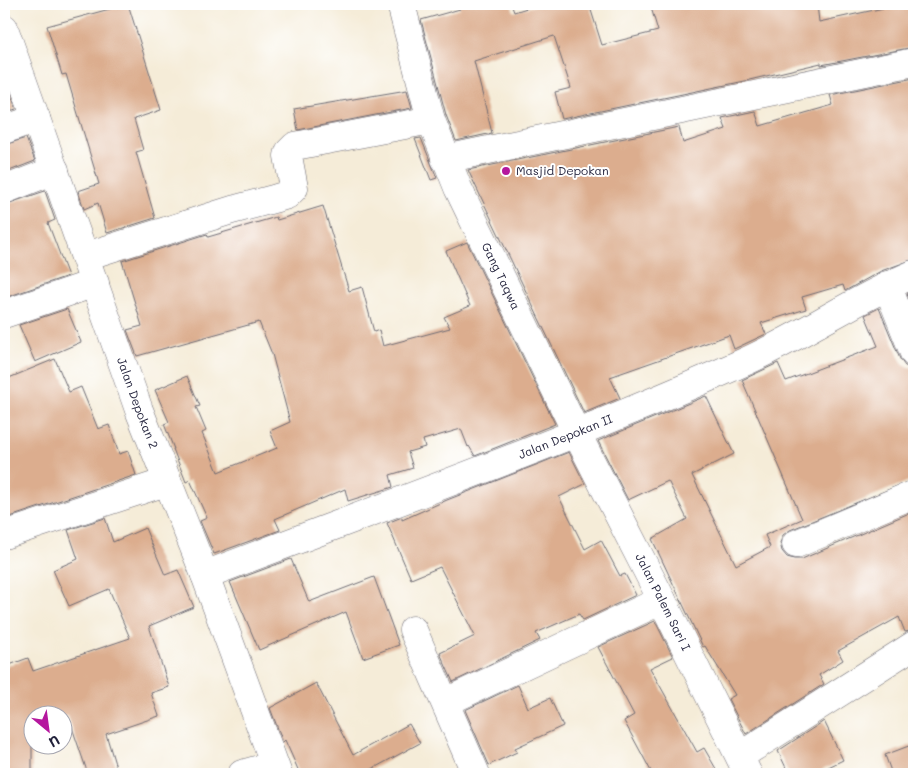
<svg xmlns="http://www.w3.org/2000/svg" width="918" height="778" viewBox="0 0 918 778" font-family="Mali,sans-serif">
  <rect width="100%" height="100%" fill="#fff"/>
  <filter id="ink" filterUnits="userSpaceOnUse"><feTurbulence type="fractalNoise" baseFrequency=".02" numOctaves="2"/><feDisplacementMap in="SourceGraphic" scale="10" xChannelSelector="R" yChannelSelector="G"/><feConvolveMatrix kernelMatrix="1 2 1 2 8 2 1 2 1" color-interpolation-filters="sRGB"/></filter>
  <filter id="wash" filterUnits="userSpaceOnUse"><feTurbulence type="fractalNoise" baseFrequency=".0096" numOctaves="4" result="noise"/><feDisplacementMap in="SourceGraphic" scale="20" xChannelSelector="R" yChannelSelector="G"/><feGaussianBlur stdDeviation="1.12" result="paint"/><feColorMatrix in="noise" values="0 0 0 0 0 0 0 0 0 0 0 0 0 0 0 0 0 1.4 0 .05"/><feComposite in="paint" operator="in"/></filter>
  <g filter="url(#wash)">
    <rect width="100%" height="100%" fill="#f5ecd8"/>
    <g id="blocks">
      <path fill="#dcad8e" d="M128 4 161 110 134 119 143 150 136 152 155 218 107 233 98 203 84 209 78 191 99 184 66 74 62 75 47 26Z
        M458 4H511L514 12 540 4H589L602 45 658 31 650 4H817L819 22 902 4H914V47L821 65V63L745 81 562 119 555 92 571 88 554 36 474 61 492 133 456 141 446 115 421 20 460 9Z
        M4 74 16 109 4 113Z
        M914 78V259L881 271 845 291 843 285 802 297 806 309 761 323 766 334 734 349 729 335 610 377 620 398 584 413 468 170 679 127 683 143 726 129 722 118 755 111 760 126 833 105 830 95Z
        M407 90 412 108 298 130 294 109Z
        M26 138 35 161 4 173V145Z
        M421 138 437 178 431 180 415 139Z
        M45 191 55 220 48 223 68 276 4 298V205Z
        M323 206 349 291 362 287 374 332 379 330 383 346 450 328 444 317 470 306 446 251 467 242 555 424 475 456 469 446 468 447 461 429 423 440 425 447 408 452 413 468 390 475 393 487 348 501 345 489 275 519 280 530 214 554 200 521 207 518 190 480 186 482 173 449H174L164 424 169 422 155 390 187 376 200 406 196 407 206 431 202 433 218 472 277 448 270 431 290 422 272 354 259 322 137 356 127 330 142 326 122 261 207 234 208 237 276 217 277 220Z
        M914 291V311L907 294Z
        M879 308 900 359 905 366 914 368V479L790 530 783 535 780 543 782 551 787 557 794 559H802L914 511V630L905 632 899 617 838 651 843 660 819 675 824 684 746 734 728 699 735 695 705 646 703 647 652 539 687 519 668 481 628 500 598 441 706 396 734 454 692 475 736 565 770 547 765 535 802 519 742 380 778 363 786 381 878 346 865 315Z
        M67 309 81 342 35 362 19 325Z
        M55 359 69 392 81 387 98 429 109 425 119 454 128 451 136 475 4 519V380Z
        M569 452 585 484 559 497 585 549 601 540 620 576 625 574 636 595 583 620 579 614 536 633 540 640 453 682 440 653 475 636 440 567 411 579 387 523 402 517V520L447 500Z
        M105 518 113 542 145 528 165 575 178 570 194 607 149 626 169 687 151 693 159 716 106 734 118 774H88L68 716H32V774H4V667L28 658 33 671 130 638 109 589 69 606 53 570 78 559 68 530Z
        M291 559 309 602 374 577 399 645 363 658 346 612 259 650 230 582Z
        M655 621 673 657 650 668 697 752 704 748 719 774H649L652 773 624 721 634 715 598 647Z
        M316 683 353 755 409 724 420 743 363 774H300L285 740 283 742 270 708Z
        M518 685 528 708 550 698 563 726 515 748 517 752 489 765 465 710Z
        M824 721 843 760 814 774H789L778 751Z
        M914 744V774H892L885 755Z"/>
    </g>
  </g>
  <g filter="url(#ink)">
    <use href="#blocks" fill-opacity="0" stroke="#6c6972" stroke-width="1"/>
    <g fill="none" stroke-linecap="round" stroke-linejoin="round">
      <g stroke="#6c6972" stroke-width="29">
        <g id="minor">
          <path id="s1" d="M401 4 431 120 458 188 576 432 662 600 748 774"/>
          <path id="s2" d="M4 28 139 410 205 575 278 774"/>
          <path d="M4 130 36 118"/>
          <path d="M445 159 914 62"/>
          <path d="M4 190 55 170"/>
          <path d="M86 256 232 210 277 198 287 195 294 188 288 156 289 152 295 146 431 120"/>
          <path d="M887 285 914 353"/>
          <path d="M4 314 95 283"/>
          <path d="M4 535 166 482"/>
          <path d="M796 544 914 494"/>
          <path id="s3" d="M205 575C385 506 567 441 742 363 801 337 854 299 914 274"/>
          <path d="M413 630 476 774"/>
          <path d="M446 702 662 600"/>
          <path d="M740 756 914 645"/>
          <path d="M242 774 274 765"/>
        </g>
      </g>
      <use href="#minor" stroke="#fff" stroke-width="28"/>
    </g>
  </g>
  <circle fill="#b5179e" stroke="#fff" stroke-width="2" cx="506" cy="171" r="5"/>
  <g text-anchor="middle" stroke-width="4" stroke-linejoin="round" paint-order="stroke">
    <g font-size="12" fill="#22223b" stroke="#fff" text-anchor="start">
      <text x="516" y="175">Masjid Depokan</text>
    </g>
    <g font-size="12" fill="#22223b" stroke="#fff">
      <text dy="4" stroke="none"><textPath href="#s1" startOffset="291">Gang Taqwa</textPath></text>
      <text dy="4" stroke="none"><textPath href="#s2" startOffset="398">Jalan Depokan 2</textPath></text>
      <text dy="4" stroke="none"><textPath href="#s3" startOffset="386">Jalan Depokan II</textPath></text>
      <text dy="4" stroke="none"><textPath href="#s1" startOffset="655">Jalan Palem Sari I</textPath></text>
    </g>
  </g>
  <rect width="918" height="778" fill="none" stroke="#fff" stroke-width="20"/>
  <g transform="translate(48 730) rotate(151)"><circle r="24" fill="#ffffff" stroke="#a7a7b1"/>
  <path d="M0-4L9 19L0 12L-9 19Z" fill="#b5179e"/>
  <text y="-8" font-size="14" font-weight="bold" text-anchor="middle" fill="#22223b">U</text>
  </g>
</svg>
